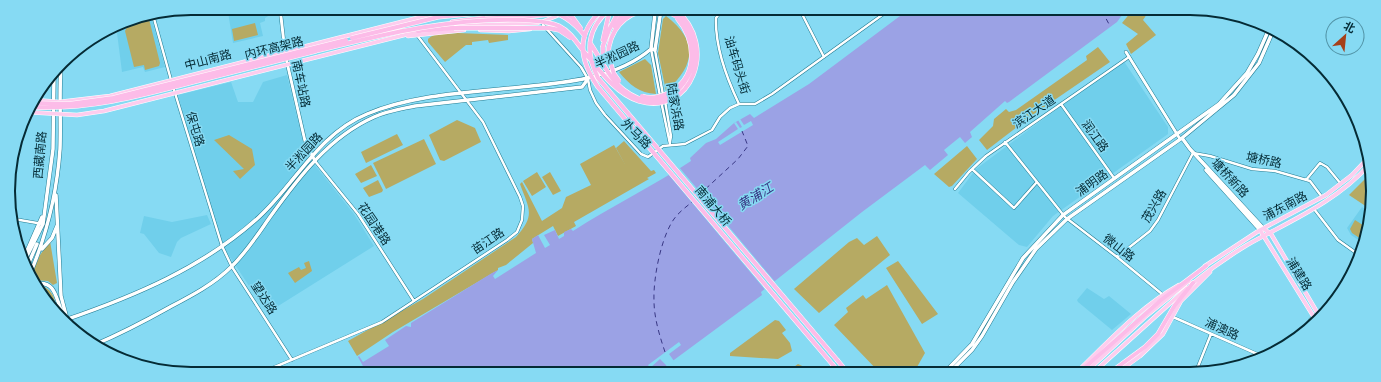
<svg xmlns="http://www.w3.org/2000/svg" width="1381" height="382" viewBox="0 0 1381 382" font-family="'Alegreya Sans','Noto Sans SC',sans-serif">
  <rect width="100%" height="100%" fill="#86daf3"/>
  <path fill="#70cfeb" d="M242 8H269L270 15 265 18V21L260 23 263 36 233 43 228 12Z
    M151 16 165 67 145 72 143 67 122 72 116 25Z
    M1123 60 1168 127V134L1053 216 1027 247 1019 245 958 193 976 169Z
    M287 75 306 154 354 214 374 246 267 313 218 239 178 95 231 82 238 102H253L263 82Z
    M1362 207 1370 213V226L1363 243 1351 235 1347 228Z
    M207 215 211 224 181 238 177 242 171 257 159 253 144 234 140 233 144 216 172 222Z
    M1087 288 1104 299 1109 296 1131 314 1112 330 1078 302 1077 300Z"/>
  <path fill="#b6aa63" d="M1149 11 1143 20 1156 35 1131 54 1126 44 1138 34 1122 23 1131 12Z
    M666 16C698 40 696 65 666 91L658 53 663 19Z
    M140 19 146 22V19H149L160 63 159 66 145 70 144 65 134 67 125 31 130 21Z
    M255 23 258 35 234 41 232 29Z
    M458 33 508 35V40L489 43 488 40 472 42V45H466L445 62 428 42V39C434 32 449 34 458 33Z
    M1098 47 1110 62 1034 114 987 150 979 140 993 126 994 119 1006 109 1009 112 1016 110 1087 60 1086 56Z
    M645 59 651 65 656 94C639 93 630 85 619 72Z
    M457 120 475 128 481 142 444 161 440 160 429 135Z
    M397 134 403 145 366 163 361 152Z
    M229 135 252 149 255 165 240 179 233 171 244 169 214 140Z
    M424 139 436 164 386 189 373 163Z
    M624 141 651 171 654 170 656 173 647 178 649 179 574 222 576 226 558 236 553 226 532 239 533 243 506 265 498 268V270L393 332 357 356 348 341 423 299 516 237C536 215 529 209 520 184L522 182 542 221 562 208 566 197 591 185 580 164 614 145 626 166 616 148Z
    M967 146 977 159 952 186 949 187 934 174Z
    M371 165 377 176 361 183 355 174Z
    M537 172 546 187 532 196 523 181Z
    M550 172 561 191 553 195 542 177Z
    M1369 175 1370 209 1349 195Z
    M378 180 383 190 382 192 369 197 363 188Z
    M1355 220 1369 229 1364 241 1352 233 1350 229Z
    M877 236 890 255 819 313 794 289 849 242 857 238 864 245Z
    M50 241 57 283 53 285 48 281 34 280 31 275 40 255Z
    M309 261 312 271 295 283 288 273 299 267 301 270 306 268 304 263Z
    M898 261 938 314 922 324 886 268Z
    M40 285C51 289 54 295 56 306L53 307 54 309 46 303 37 286Z
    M887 285 925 353 917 367 910 372H879L834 325 848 312 846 308 863 295 866 299Z
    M775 320 779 321 786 330 782 333 790 343 792 351 778 359 730 356V353Z
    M798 364 813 371 770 372V366L791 369Z"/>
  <path fill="#9ba2e5" d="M908 10 1125 11 1117 22 1009 102 1007 103 1005 101 970 132 972 137 965 143 960 137 944 150 948 155 930 170 925 165 862 212 761 292 762 295 659 371H358L364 368 358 357 359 356 363 362 389 346 385 340 406 326 411 327V323L492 273 498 270 493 276 495 279 536 253 532 239 538 235 545 248 550 245 544 235 555 230 559 239 564 236V232L571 229 573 231C612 206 653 186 691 161L690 158 706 143 716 139 734 123 750 114 754 118 809 84Z"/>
  <path fill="#86daf3" d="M740 119 744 125 751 121 753 125 720 145 718 142 738 129 734 123 736 122 740 128 742 127 738 120Z
    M679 167 776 283 766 291 668 174Z
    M679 342 681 345 669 354 674 361 667 366 660 359 650 368 648 365Z"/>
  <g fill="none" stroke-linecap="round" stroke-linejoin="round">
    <path stroke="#383784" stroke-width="1" stroke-dasharray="5 4" stroke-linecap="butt" d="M1102 11 1110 26
      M699 195 738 159 748 146 742 131
      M665 352C660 337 654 318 654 301 653 279 661 237 674 219 679 212 686 207 692 202"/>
    <g stroke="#217c93" stroke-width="3.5">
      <path id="minor" d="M187 9C207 14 215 14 234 8
        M722 10 716 18C715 46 727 79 739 104
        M800 10 824 57
        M153 15 171 80 222 246 232 267 292 360
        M543 25 581 67 588 79 590 90 596 103 605 115 641 154 648 157 663 146 685 144 712 130 720 117 730 108 739 104H755L772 94 889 10
        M651 49 660 96
        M655 50 663 95
        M661 101 670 144
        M665 101 671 136 670 142
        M1061 104 1114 178
        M1005 142 1065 217 1117 257 1162 294
        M315 161 358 214 414 301
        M972 169 1014 208 1037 182
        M1306 180 1320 163 1327 167 1341 184
        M955 189 969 172 986 156 1129 57
        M1314 209 1338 240 1359 255
        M14 219 43 224
        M1117 257 1150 231 1158 220 1193 153 1210 156 1252 169 1275 171 1310 181 1322 197
        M1173 317 1264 357
        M1305 331 1310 320 1317 313
        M678 368V371
        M265 371 382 322 507 240 517 232 522 220 523 206 520 197 483 122 417 35
        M1194 372 1197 369 1211 334"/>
    </g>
    <g stroke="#217c93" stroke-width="4">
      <path id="tertiary" d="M280 8 285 52
        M1126 52 1180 139
        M286 58 305 141 315 161"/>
    </g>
    <g stroke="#217c93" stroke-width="4.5">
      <path id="secondary" d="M651 49 655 13
        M1182 138 1190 149 1264 229
        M1206 170 1260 230
        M56 195 61 296 67 319
        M42 249 52 238 57 226
        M23 260 42 217
        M24 262 43 224 53 149 54 75
        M27 267 37 244
        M30 274C47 234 57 192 60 149 61 121 59 93 61 66
        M36 284C55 280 56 298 61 310 63 315 67 319 70 323
        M65 320C135 296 204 267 259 217 296 183 318 134 367 114 417 93 478 92 531 86 572 82 618 77 651 49L655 50 661 10
        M94 345C120 334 145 321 170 307 191 296 214 284 231 267 246 253 258 234 270 217 298 178 329 137 374 117 387 111 401 109 415 106L582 87 588 79
        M945 372 972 344 1023 258 1063 215 1219 104 1247 73 1258 54 1269 29
        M950 372 972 350 982 336 1013 282 1036 249 1067 219 1182 138 1234 95 1259 63 1273 31"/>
    </g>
    <g stroke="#fff" stroke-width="4.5">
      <path id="primary" d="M654 10 655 14
        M433 12 447 9
        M544 21 574 9
        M446 26 538 23
        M480 30 509 31 530 29
        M408 36 464 30
        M35 100 59 102 110 96 417 18 437 14 496 9
        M26 112 77 115 104 111 420 31
        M1264 229 1271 234 1321 319
        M1260 230 1317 322
        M1205 266 1260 230 1326 195 1352 175 1369 157
        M1192 284C1209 270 1227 257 1247 245 1290 221 1336 202 1369 165
        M1077 372C1109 341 1140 307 1179 285
        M1086 372 1145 317 1189 281
        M1094 372 1187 288
        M1118 372 1140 356 1163 334 1181 301 1210 272"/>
    </g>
    <g stroke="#fff" stroke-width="5">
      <path id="trunk" d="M456 10 466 9
        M666 10H667
        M539 12 553 9
        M620 21 630 9
        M452 22C492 14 533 20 572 10
        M615 27 625 9
        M418 31 454 28
        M603 40 610 9
        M603 46 609 30 620 9
        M608 55C609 31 624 13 648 10
        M838 361 847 372
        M833 365 838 372
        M1080 372 1161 300 1206 266
        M1111 372 1145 347 1158 334 1175 305 1193 283"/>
    </g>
    <use href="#minor" stroke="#fff" stroke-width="2.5"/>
    <use href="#tertiary" stroke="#fff" stroke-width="3"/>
    <use href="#secondary" stroke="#fff" stroke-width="3.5"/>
    <use href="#primary" stroke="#fdcdee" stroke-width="3.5"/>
    <use href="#trunk" stroke="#fcbce8" stroke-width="4"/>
    <g stroke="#fff" stroke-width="5" stroke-linecap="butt">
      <path id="trunk-bridge" d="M542 9C560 12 574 22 585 36
        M560 9 573 18 581 29
        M603 9C575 34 579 59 598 87L833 365
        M610 9C586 29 585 52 598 78L838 361
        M485 14 539 12
        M454 28H549L559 30 571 38
        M352 38 438 17 521 9
        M590 43C601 59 609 79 624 90 679 133 729 32 663 10
        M603 46V61
        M608 55 614 74 619 81
        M642 96C650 99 659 97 666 94 699 79 697 42 677 18
        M33 103 69 104 113 98 346 40
        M29 107C89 110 140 96 197 81 237 71 276 61 316 51 385 34 453 17 524 20 535 21 548 21 559 26 569 31 575 40 581 48 597 67 615 94 639 101 691 117 719 46 676 10"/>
    </g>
    <use href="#trunk-bridge" stroke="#fcbce8" stroke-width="4"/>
  </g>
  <g text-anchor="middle" stroke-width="3" stroke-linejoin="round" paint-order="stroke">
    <g font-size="12" fill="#052b35" stroke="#86daf3">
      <text transform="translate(274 48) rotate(-14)" y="4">内环高架路</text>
      <text transform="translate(617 55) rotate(-25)" y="4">半淞园路</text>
      <text transform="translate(208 60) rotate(-15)" y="4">中山南路</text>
      <text transform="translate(737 65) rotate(73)" y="4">油车码头街</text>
      <text transform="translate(301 84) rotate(78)" y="4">南车站路</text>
      <text transform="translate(675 107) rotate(80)" y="4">陆家浜路</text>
      <text transform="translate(1034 112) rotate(-34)" y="4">滨江大道</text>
      <text transform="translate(195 129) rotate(73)" y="4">保屯路</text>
      <text transform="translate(636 134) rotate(45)" y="4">外马路</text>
      <text transform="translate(1095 136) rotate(54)" y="4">润江路</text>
      <text transform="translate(304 152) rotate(-47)" y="4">半淞园路</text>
      <text transform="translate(40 155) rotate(-85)" y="4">西藏南路</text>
      <text transform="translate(1264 160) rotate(12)" y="4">塘桥路</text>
      <text transform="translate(1230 178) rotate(47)" y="4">塘桥新路</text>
      <text transform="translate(1092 183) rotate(-36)" y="4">浦明路</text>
      <text transform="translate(713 206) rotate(50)" y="4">南浦大桥</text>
      <text transform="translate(1154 206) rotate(-60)" y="4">茂兴路</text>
      <text transform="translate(1285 206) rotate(-28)" y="4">浦东南路</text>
      <text transform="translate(374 224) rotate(56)" y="4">花园港路</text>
      <text transform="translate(488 241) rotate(-34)" y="4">苗江路</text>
      <text transform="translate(1119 248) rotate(38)" y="4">微山路</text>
      <text transform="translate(1299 274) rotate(58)" y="4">浦建路</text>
      <text transform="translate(264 298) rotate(57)" y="4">望达路</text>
      <text transform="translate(1222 329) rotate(24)" y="4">浦澳路</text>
    </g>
    <g font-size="13" font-style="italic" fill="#383784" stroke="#86daf3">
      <text transform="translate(755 196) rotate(-32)" y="5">黄浦江</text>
    </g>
  </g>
  <path d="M0 0H1381V382H0ZM191 15H1190A176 176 0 0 1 1366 191V191A176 176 0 0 1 1190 367H191A176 176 0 0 1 15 191V191A176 176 0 0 1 191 15Z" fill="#86daf3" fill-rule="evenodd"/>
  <path fill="none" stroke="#052b35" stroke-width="2" d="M191 15H1190A176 176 0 0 1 1366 191V191A176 176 0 0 1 1190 367H191A176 176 0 0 1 15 191V191A176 176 0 0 1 191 15Z"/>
  <g transform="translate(1345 36) rotate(27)"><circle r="19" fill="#86daf3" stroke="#5294a7"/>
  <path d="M0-3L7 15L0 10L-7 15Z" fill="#a64019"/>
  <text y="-6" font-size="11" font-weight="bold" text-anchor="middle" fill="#052b35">北</text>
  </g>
</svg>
